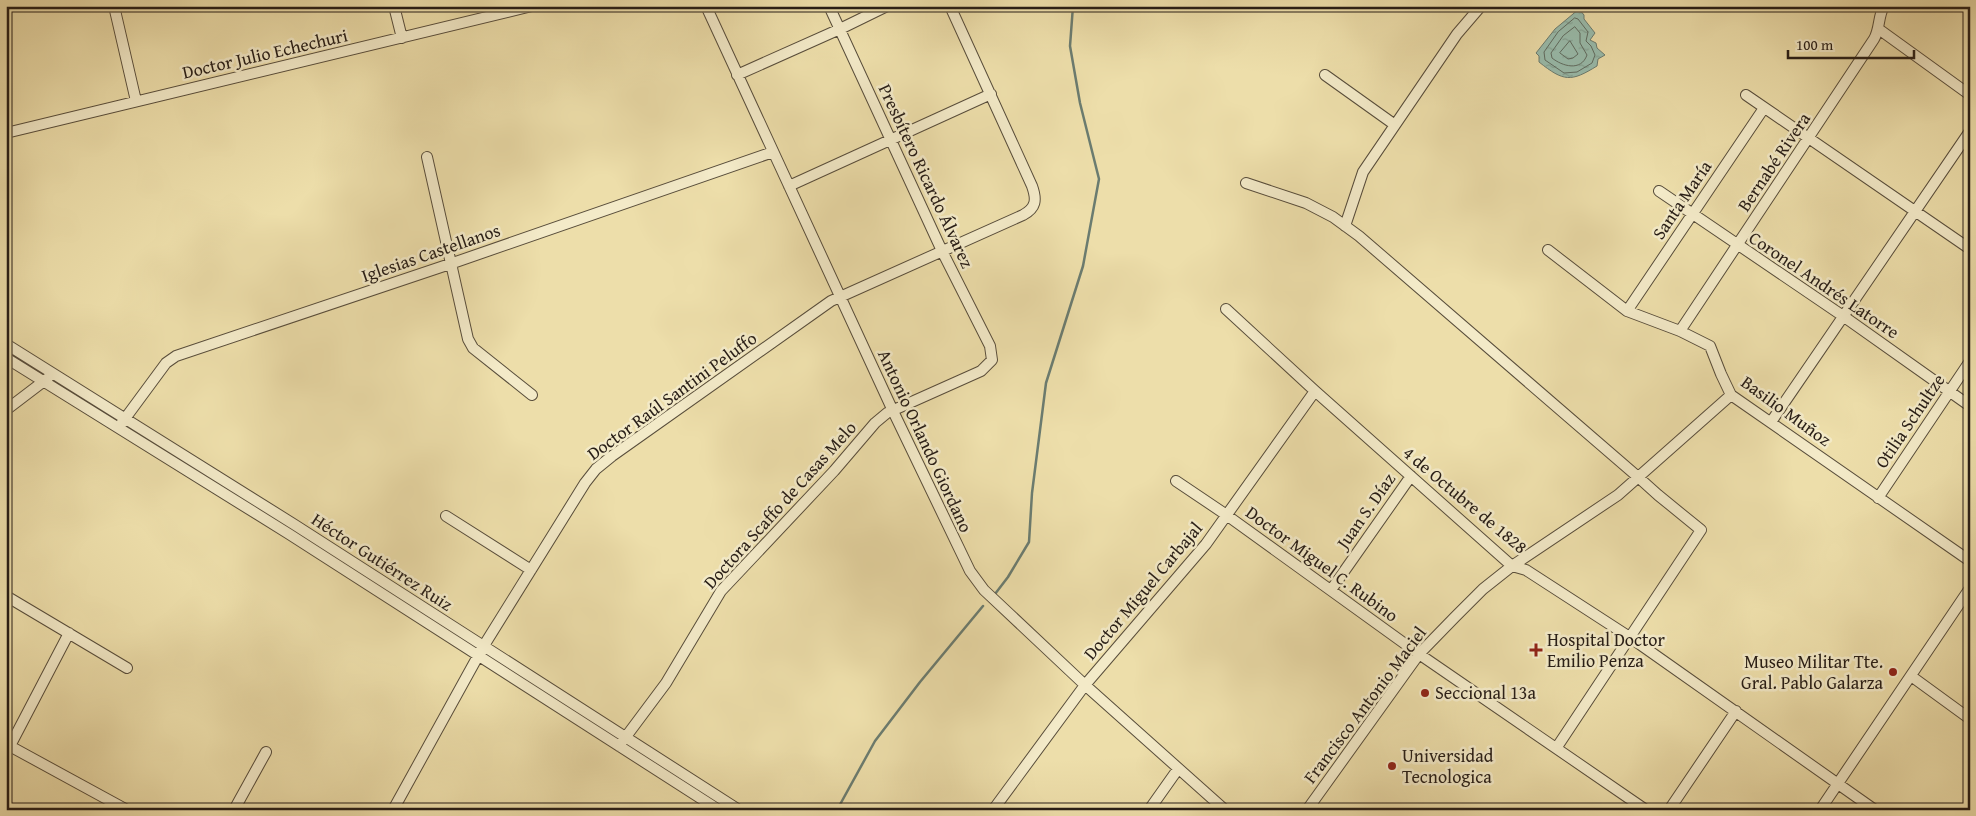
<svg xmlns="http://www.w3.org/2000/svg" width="1976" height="816" viewBox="0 0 1976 816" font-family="'Gentium Book Plus',serif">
  <defs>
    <pattern id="water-ripples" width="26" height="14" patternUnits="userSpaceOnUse" patternTransform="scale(1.25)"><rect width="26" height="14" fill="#99bcac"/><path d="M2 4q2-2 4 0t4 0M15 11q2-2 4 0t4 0" fill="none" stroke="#84a193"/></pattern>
  </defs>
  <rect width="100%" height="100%" fill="#eddeaa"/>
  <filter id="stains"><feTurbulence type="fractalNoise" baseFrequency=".004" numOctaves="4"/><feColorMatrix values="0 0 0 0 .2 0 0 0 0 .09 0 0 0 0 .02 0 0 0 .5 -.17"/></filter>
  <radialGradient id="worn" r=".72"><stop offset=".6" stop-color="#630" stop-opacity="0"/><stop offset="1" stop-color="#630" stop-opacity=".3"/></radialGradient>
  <path fill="url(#water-ripples)" stroke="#6b7c70" d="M1579 9 1584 15V19L1595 33 1590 40 1596 43 1597 48 1605 55 1598 59 1597 66C1571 82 1564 82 1539 62V56L1536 53 1555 29Z"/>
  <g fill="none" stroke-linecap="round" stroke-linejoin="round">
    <path stroke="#606c61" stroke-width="1" d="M1575 18 1578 19 1588 32 1586 41 1591 46 1595 55 1592 63 1577 72 1564 73 1545 60 1544 52 1558 32Z
      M1575 27 1580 33V43L1587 55C1581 72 1562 66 1552 58L1551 53 1563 36Z
      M1570 41 1578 54 1573 58 1568 59 1560 53Z"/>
    <path stroke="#6b7c70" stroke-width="2.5" d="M995 594 1008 577 1029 542 1032 493 1046 383 1083 266 1099 179 1080 103 1070 46 1073 6
      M837 810 875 741 920 682 983 606"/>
    <g stroke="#584d3b" stroke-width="12">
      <path id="street" d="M114 6 136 101
        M394 6 402 38
        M706 6 893 411 970 571 984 590 1085 685 1225 810
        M6 7 11 6
        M1880 30 1970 95
        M737 75 840 29 887 6
        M1325 75 1395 125
        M1746 95 1970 249
        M6 133 532 6
        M427 157 468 339 473 348 532 395
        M1246 183 1306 203 1333 217 1359 236 1638 477 1658 495 1701 530 1557 747
        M789 186 991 94
        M1659 191 1843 316 1970 406
        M1345 226 1363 172 1457 34 1481 6
        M1548 250 1627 311 1680 331 1710 346 1721 374 1731 395 1970 561
        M1226 309 1315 391 1512 566 1526 570 1631 638 1875 810
        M1627 311 1764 108
        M1680 331 1874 39C1880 29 1878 16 1884 6
        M6 344 295 525 739 810
        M6 358 289 534 719 810
        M6 410 48 378
        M1771 422 1970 131
        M121 424 166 363 176 356 450 264 773 152
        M1176 481 1225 514 1419 654 1646 810
        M1878 498 1970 361
        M446 516 531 570
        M1331 590 1411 476
        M6 596 127 668
        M1911 676 1970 719
        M6 744 127 810
        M10 746 69 633
        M619 746 666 683 721 591 834 471 875 423 887 413 981 371 992 360 990 346 942 251 829 6
        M234 810 266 752
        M393 810 483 647 585 483 596 469 612 456 831 301 1023 215C1036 208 1037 200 1032 186L950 6
        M993 810 1085 685 1206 544 1315 391
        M1149 810 1178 769
        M1307 810 1419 654 1455 617 1483 589 1512 566 1618 495 1731 395
        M1669 810 1736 711
        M1820 810 1970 588"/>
    </g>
    <use href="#street" stroke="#f3eac8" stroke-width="10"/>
  </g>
  <g fill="#8f2418" stroke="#f3eac8" stroke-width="2">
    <path d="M1533.5 642.5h5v5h5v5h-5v5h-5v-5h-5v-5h5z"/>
    <circle cx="1893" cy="672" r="5"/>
    <circle cx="1425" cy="693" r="5"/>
    <circle cx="1392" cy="766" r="5"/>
  </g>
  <g text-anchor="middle" stroke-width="5" stroke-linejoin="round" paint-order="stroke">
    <g font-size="18" fill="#271d16" stroke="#f3eac8">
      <text transform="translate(265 54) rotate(-13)" y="6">Doctor Julio Echechuri</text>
      <text transform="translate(1774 162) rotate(-56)" y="6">Bernabé Rivera</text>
      <text transform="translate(926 176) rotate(65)" y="6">Presbítero Ricardo Álvarez</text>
      <text transform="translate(1682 200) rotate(-56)" y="6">Santa María</text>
      <text transform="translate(431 253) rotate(-19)" y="6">Iglesias Castellanos</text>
      <text transform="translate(1824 285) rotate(34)" y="6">Coronel Andrés Latorre</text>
      <text transform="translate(672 396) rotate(-36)" y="6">Doctor Raúl Santini Peluffo</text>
      <text transform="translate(1786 411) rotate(36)" y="6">Basilio Muñoz</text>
      <text transform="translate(1910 421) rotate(-56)" y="6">Otilia Schultze</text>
      <text transform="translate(925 441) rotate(65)" y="6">Antonio Orlando Giordano</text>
      <text transform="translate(1465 500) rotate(40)" y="6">4 de Octubre de 1828</text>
      <text transform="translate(780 505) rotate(-48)" y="6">Doctora Scaffo de Casas Melo</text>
      <text transform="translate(1366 511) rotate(-55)" y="6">Juan S. Díaz</text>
      <text transform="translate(382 562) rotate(33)" y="6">Héctor Gutiérrez Ruiz</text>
      <text transform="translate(1322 564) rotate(36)" y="6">Doctor Miguel C. Rubino</text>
      <text transform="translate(1143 591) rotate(-50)" y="6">Doctor Miguel Carbajal</text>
      <text transform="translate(1365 705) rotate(-53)" y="6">Francisco Antonio Maciel</text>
    </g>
    <g font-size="18" fill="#271d16" stroke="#f3eac8" text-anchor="start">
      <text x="1547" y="646">Hospital Doctor<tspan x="1547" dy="21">Emilio Penza</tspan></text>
      <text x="1883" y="668" text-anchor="end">Museo Militar Tte.<tspan x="1883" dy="21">Gral. Pablo Galarza</tspan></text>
      <text x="1435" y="699">Seccional 13a</text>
      <text x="1402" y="762">Universidad<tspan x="1402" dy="21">Tecnologica</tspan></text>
    </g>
  </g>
  <rect width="1976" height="816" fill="none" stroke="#eddeaa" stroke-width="25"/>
  <rect x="8" y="8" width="1961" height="801" fill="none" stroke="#271d16" stroke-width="2.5"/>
  <rect x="12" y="12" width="1951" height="791" fill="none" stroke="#271d16"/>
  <path d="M1788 50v8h126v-8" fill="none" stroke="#271d16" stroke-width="2.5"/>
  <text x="1796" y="50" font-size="15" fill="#271d16" stroke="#f3eac8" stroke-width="4" paint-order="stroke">100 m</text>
  <rect width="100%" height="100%" filter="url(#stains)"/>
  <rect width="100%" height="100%" fill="url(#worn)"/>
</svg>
